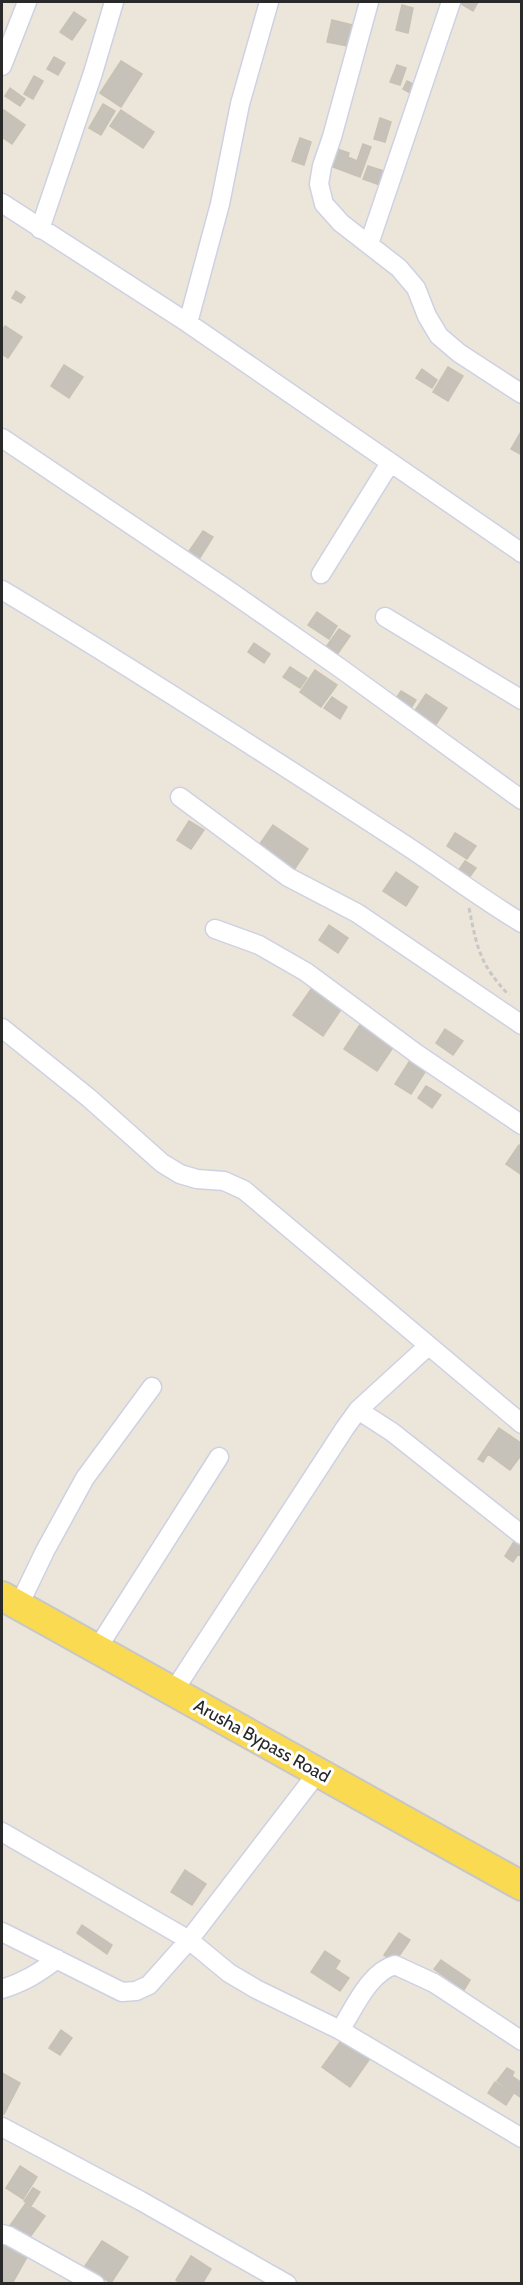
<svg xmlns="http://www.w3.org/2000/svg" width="523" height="2285" viewBox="0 0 523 2285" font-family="Cabin,sans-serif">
  <rect width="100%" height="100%" fill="#ece5d9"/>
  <path fill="#c7c2b9" stroke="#c7c1b3" stroke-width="1.5" d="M458 2H478L473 11Z
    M402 5 413 8 408 33 396 30Z
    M74 12 86 20 72 40 60 32Z
    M332 20 357 26 353 47 327 42Z
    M54 57 65 63 58 75 47 69Z
    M121 61 142 74 121 107 100 93Z
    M397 65 406 68 400 85 390 82Z
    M34 76 43 81 33 99 24 94Z
    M407 81 417 86 412 94 403 89Z
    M10 88 25 99 20 106 5 96Z
    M103 104 115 111 101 135 89 128Z
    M4 110 25 125 12 144 2 137V113Z
    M121 110 154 132 143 148 110 126Z
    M380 118 391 122 385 142 374 139Z
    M300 138 311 142 304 165 292 161Z
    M363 144 371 147 360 177 328 165 334 148 349 153 348 157 357 161Z
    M368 166 384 171 380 185 363 179Z
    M16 291 25 297 21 303 12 298Z
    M5 326 22 337 8 358 2 354V331Z
    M64 365 83 377 69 398 51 386Z
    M448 367 463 376 448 401 433 392Z
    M422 369 437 380 432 388 416 378Z
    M522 430V455L511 449Z
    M203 531 213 537 196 564 185 557Z
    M317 612 337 626 329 639 308 625Z
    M339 629 350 636 334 659 323 651Z
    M254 643 270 654 264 663 248 652Z
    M290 667 307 678 300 688 283 677Z
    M315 670 337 685 321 707 300 692Z
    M401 691 416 700 408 713 393 703Z
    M426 694 447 708 431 732 410 718Z
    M332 697 347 707 340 719 324 708Z
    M189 821 204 830 191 849 177 840Z
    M273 825 308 849 292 873 257 848Z
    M455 833 476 846 467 859 447 846Z
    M465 861 476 868 464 885 454 877Z
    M396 872 418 887 406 906 383 891Z
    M329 925 348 938 338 953 319 940Z
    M314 985 344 1005 323 1036 293 1015Z
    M361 1023 394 1046 377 1071 344 1049Z
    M445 1029 463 1041 453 1055 436 1043Z
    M409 1062 425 1072 411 1094 395 1084Z
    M426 1086 441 1095 432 1108 418 1098Z
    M519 1145 522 1147V1175L506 1164Z
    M499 1428 522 1444V1454L510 1470 488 1454 483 1462 478 1459Z
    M515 1540 522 1544V1557L518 1554 513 1562 505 1556Z
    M185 1870 206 1884 192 1905 171 1892Z
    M82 1925 112 1945 107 1954 77 1933Z
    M399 1933 410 1940 395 1962 384 1955Z
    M325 1951 340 1961 335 1969 349 1978 340 1991 311 1972Z
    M441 1960 470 1980 464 1990 434 1969Z
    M61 2030 72 2038 60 2055 49 2048Z
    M343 2038 371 2057 350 2087 322 2067Z
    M507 2068 514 2072 512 2076 522 2083 520 2097 497 2081Z
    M2 2073 20 2083 4 2114 2 2112Z
    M495 2082 513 2094 506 2105 488 2093Z
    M20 2166 37 2177 23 2199 6 2188Z
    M33 2188 40 2192 31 2206 24 2201Z
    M26 2203 45 2216 28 2240 9 2227Z
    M102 2241 128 2257 111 2283 85 2266Z
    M2 2243 27 2257 12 2284 2 2282Z
    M191 2256 211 2269 202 2284H182L176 2280Z"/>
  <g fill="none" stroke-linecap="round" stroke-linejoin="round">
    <g stroke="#ced1e3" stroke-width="21">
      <path id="minor" d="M369 2 332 137 322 166 319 184 324 204 341 223 399 268 416 288 427 316 439 336 459 353 522 394
        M2 66 27 2
        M2 203 188 323 522 553
        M40 229 93 73 114 2
        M369 244 451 2
        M188 323 220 204 240 104 269 2
        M2 438 228 590 340 668 522 800
        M321 574 390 463
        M2 590C134 669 264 753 393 837 437 865 477 896 522 923
        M385 617 522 700
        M180 797 288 877 357 913 522 1025
        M215 929 259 945 306 972 417 1054 522 1125
        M2 1028 89 1098 162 1163 180 1174 197 1179 224 1181 244 1190 522 1424
        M358 1410 392 1432 522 1535
        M19 1605 45 1551 85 1478 152 1387
        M97 1649 219 1457
        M173 1692 345 1428 358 1410 428 1346
        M2 1832 189 1940 229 1973 256 1989 340 2030 522 2138
        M2 1932 122 1992 136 1991 149 1985 189 1940 318 1772
        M2 1989C24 1982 39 1973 57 1959
        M340 2030C354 2009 369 1972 395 1965L434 1983 522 2041
        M2 2127 141 2201 287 2284
        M2 2234 9 2236 95 2284"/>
    </g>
    <g stroke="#c7c7c7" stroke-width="32">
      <path id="primary" d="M2 1596 522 1886"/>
    </g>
    <path stroke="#c7c7c7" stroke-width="3" stroke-dasharray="4.5 3" stroke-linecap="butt" d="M469 908C477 948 480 965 509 995"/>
    <use href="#minor" stroke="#fff" stroke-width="18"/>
    <use href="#primary" stroke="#f9da51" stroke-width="28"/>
  </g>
  <g text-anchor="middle" stroke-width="6" stroke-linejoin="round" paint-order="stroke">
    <g font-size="18" fill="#292929" stroke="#fff">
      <text transform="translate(262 1741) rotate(29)" y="6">Arusha Bypass Road</text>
    </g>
  </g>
  <rect width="523" height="2285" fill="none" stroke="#292929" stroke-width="6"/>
</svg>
